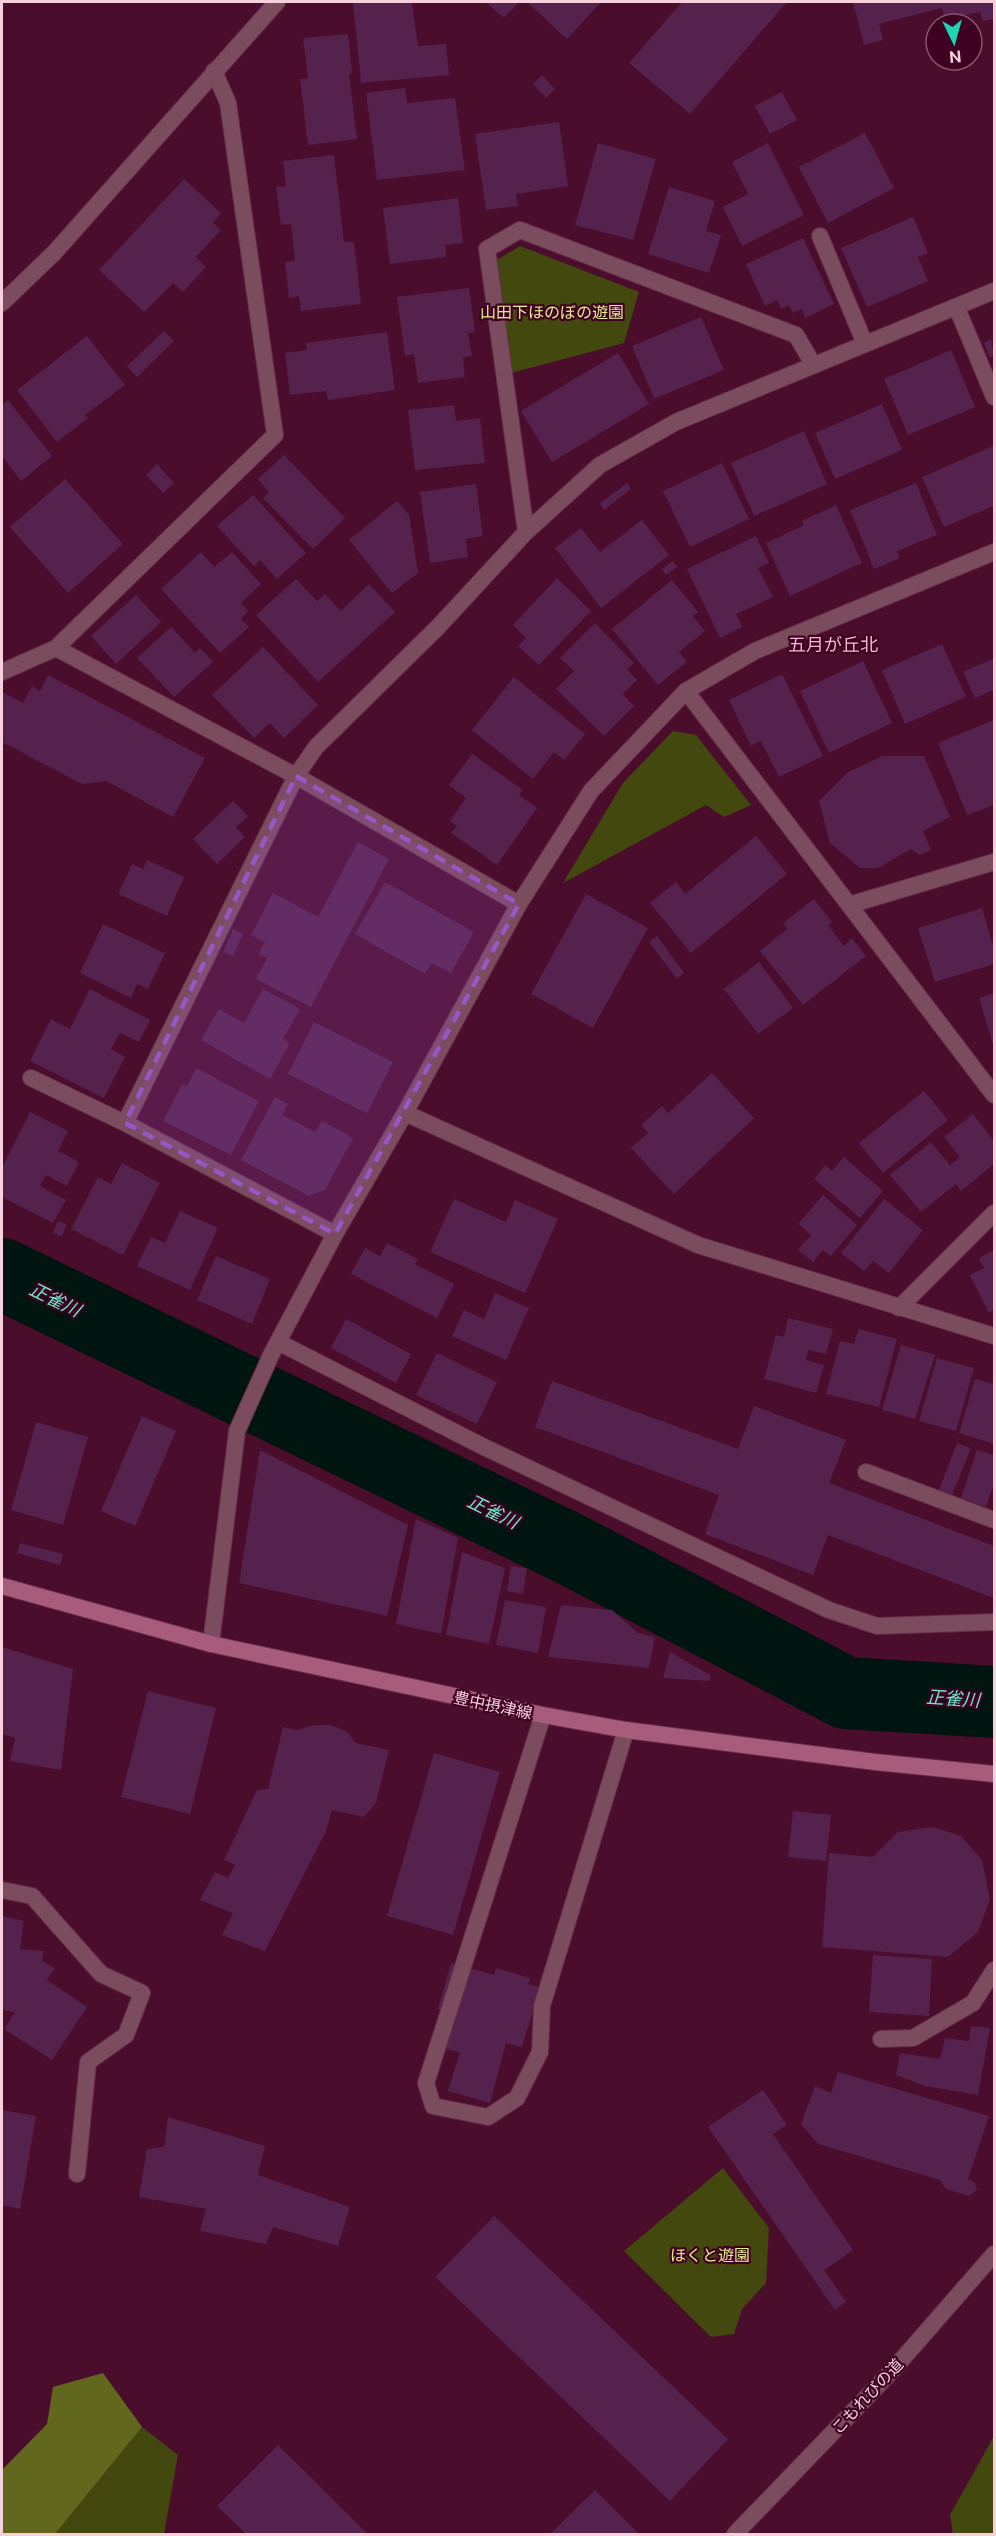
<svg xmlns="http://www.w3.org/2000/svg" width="996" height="2536" viewBox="0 0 996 2536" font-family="'Public Sans','Noto Sans JP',sans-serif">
  <rect width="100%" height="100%" fill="#4a0d2c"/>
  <path fill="#43480f" d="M520 246 639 292 624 343 511 373 497 260Z
    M673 731 696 735 751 805 724 817 706 805 563 883 623 783Z
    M723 2168 769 2228 766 2283 742 2309 734 2334 711 2337 624 2251Z
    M142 2427 178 2455 164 2534H55Z
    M994 2436V2534H953L950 2515Z"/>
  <path fill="#61681e" d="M103 2373 142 2427 55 2534H2V2470L47 2424 53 2387Z"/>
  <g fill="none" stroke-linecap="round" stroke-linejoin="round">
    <path stroke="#00150f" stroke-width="72" d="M2 1274 570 1549 846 1693 994 1702"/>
  </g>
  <path fill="#55224d" d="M371 2 412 3 418 46 446 44 449 75 361 83 353 3Z
    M489 2H519L504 18 487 3Z
    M527 2H601L567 39Z
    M682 2H787L690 114 629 63Z
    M853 2H994V19L983 21 980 12 945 20 942 8 879 24 883 40 864 45Z
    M348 34 352 73 349 74 357 139 308 145 300 79H308L303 38Z
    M542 75 555 89 546 98 533 84Z
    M405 88 407 103 455 98 465 170 377 180 366 93Z
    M782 92 797 120 770 134 755 106Z
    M559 122 568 186 516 194 518 206 486 210 475 134Z
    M865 133 894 188 828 223 799 167Z
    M598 143 656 159 633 240 575 225Z
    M768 143 804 215 742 246 723 207 748 194 732 162Z
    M334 155 344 242H354L361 304 301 311 299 296 289 298 285 262 295 261 291 224 281 225 276 187 286 186 283 161Z
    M184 179 221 213 213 223 221 230 196 257 206 267 183 292 173 283 144 312 99 270Z
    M669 187 715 201 706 231 721 235 709 273 648 254Z
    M458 198 463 243 445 245 446 257 390 264 383 208Z
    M913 217 928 253 918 257 928 281 867 307 841 248Z
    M803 238 834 304 805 318 802 309 793 313 789 305 781 309 777 300 765 306 746 264Z
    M469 288 475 332 468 333 472 356 463 357 465 377 418 383 414 354 405 356 397 297Z
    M701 317 724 370 654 399 632 346Z
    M164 331 174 341 137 377 127 366Z
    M387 332 395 390 328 400 326 391 290 395 285 353 307 350 306 343Z
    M87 336 125 385 85 415 88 418 57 442 17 390Z
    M991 339 994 356 990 358 984 343Z
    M951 350 975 407 908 435 884 379Z
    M618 353 649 404 552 462 521 411Z
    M8 400 52 456 21 481 2 456V405Z
    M882 404 902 450 835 479 815 433Z
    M454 405 456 421 480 418 485 463 415 470 408 410Z
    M804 431 827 484 754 516 731 463Z
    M993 446 994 506 944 527 922 477Z
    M284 455 345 518 313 549 263 498 269 492 258 479Z
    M722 463 749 519 690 547 663 491Z
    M157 464 174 483 163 493 146 475Z
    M65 479 123 544 68 593 10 527Z
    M627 483 631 489 604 510 600 503Z
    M916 483 937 535 897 551 900 558 874 569 850 510Z
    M476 484 483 536 466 539 468 557 430 563 420 492Z
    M253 495 306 553 277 579 260 560 254 566 217 526Z
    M397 501 409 515 418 573 392 593 349 540Z
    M836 505 862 563 790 596 766 543 804 525 802 521Z
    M642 520 669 555 601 608 555 548 581 528 600 552Z
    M756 536 769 563 758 568 773 597 736 614 742 627 720 638 687 569Z
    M201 552 214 567 232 552 261 584 241 603 248 611 241 619 249 627 220 653 161 589Z
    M673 561 677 567 666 575 662 569Z
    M557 578 591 611 539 665 518 646 526 638 513 625Z
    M296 579 317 601 325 594 341 611 369 584 395 612 318 682 256 615Z
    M672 580 698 612 693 616 705 631 679 652 687 662 658 685 612 629Z
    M136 595 161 622 116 664 91 636Z
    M595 623 634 663 627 669 637 680 623 694 634 706 604 736 556 689 574 671 560 658Z
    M171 627 195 653 200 648 213 662 174 697 137 658Z
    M942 644 966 697 905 724 882 670Z
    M263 647 318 705 284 738 270 723 254 738 212 695Z
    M994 658V690L975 698 963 672Z
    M863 661 892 723 829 753 800 691Z
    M782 674 823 756 779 777 761 741 751 746 729 700Z
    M48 675 205 758 173 817 106 781 82 784 2 742V692L23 703 32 686 40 691Z
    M514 677 585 734 564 760 554 752 533 779 472 730Z
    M994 720V805L967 815 938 743Z
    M472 754 523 790 519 795 537 808 497 865 451 833 457 826 450 821 466 798 449 785Z
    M883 756H924L950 817 923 831 931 850 919 855 911 849 878 868H860L830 843 819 801 848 772Z
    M233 801 248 816 236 827 245 837 217 864 193 839Z
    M756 836 787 874 691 953 650 903 676 882 685 894Z
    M358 842 389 859 311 1007 256 979 267 958 258 954 265 942 251 935 273 893 318 917Z
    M147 860 184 877 167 916 118 894 132 864 143 869Z
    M385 882 474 932 451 973 432 963 425 974 355 934Z
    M586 894 648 928 593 1028 531 994Z
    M814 899 832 922 828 925 844 946 852 938 866 956 803 1005 760 951 787 929 783 923Z
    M982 908 994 949V964L935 982 918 928Z
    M103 924 165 953 148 989 137 984 131 998 80 973Z
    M233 929 243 934 233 956 223 952Z
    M657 936 684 973 677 979 649 942Z
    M759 962 793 1008 758 1034 724 989Z
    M90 989 150 1020 139 1042 120 1033 111 1049 125 1057 104 1098 30 1061 51 1019 70 1029Z
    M263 989 300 1009 283 1039 290 1043 270 1079 201 1040 219 1009 244 1023Z
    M994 993V1047L979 998Z
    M314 1022 393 1062 367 1113 288 1074Z
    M196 1068 259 1101 231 1155 163 1121 182 1084 187 1087Z
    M712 1073 754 1118 674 1194 631 1148 648 1133 641 1125 662 1106 668 1113Z
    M924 1091 948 1120 883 1173 859 1143Z
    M275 1097 288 1104 282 1115 315 1132 322 1121 353 1138 325 1190 309 1196 241 1160Z
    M30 1112 68 1131 58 1151 79 1162 67 1186 46 1175 40 1186 66 1200 53 1223 2 1197V1168Z
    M973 1114 994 1141V1164L961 1191 956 1184 921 1212 890 1175 931 1142 950 1165 960 1157 944 1137Z
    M844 1157 883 1191 860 1218 814 1179 825 1165 832 1171Z
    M122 1163 160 1183 123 1255 71 1229 98 1177 111 1184Z
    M823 1195 857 1225 831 1256 823 1250 813 1262 798 1250 811 1235 798 1224Z
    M454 1199 506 1222 515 1200 558 1219 525 1293 430 1252Z
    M884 1199 923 1230 889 1273 873 1261 864 1271 841 1253Z
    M180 1211 218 1228 190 1290 137 1266 151 1237 165 1243Z
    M58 1221 67 1224 62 1236 53 1233Z
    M387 1243 418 1259 415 1264 454 1284 437 1318 351 1274 365 1248 380 1256Z
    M994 1250V1310L989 1313 970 1275 984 1268 979 1258Z
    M216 1256 270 1279 252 1324 197 1300Z
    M495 1293 529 1308 506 1360 452 1336 464 1310 484 1319Z
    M788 1318 833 1329 826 1354 808 1350 806 1360 824 1365 816 1393 764 1379 776 1335 784 1337Z
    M346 1319 411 1354 396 1383 331 1348Z
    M859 1329 897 1339 879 1407 826 1394 840 1341 854 1344Z
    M901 1345 935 1355 915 1419 882 1410Z
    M437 1353 497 1382 477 1424 416 1395Z
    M937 1358 974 1368 956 1431 919 1421Z
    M975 1379 994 1384V1444L959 1433Z
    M552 1381 738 1449 754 1406 846 1440 829 1483 994 1546V1598L828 1535 813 1575 705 1534 719 1495 535 1427Z
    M142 1416 176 1431 135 1526 101 1511Z
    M36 1422 88 1437 63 1525 11 1510Z
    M957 1443 971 1448 952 1495 939 1490Z
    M260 1450 408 1525 387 1616 239 1583Z
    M977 1450 994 1455V1483L986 1507 961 1498Z
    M416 1519 458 1538 441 1634 396 1624Z
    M20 1543 63 1554 60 1565 17 1553Z
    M462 1552 505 1568 489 1644 446 1635Z
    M511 1566 527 1568 523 1594 507 1591Z
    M505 1600 546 1607 538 1653 496 1645Z
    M561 1605 612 1610 638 1633 655 1637 649 1668 548 1657Z
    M2 1647 73 1669 61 1770 10 1761 15 1738 2 1734Z
    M670 1652 710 1675V1681L663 1678Z
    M148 1691 216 1708 190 1814 121 1797Z
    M314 1725H331L347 1732 356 1743 389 1750 376 1803 364 1817 332 1810 326 1831 265 1951 222 1935 233 1913 200 1900 215 1872 228 1878 235 1865 224 1860 257 1790 268 1789 283 1727 297 1730Z
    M434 1753 500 1772 453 1935 387 1916Z
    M793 1811 831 1815 826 1861 788 1857Z
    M933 1827 961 1836 982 1860 990 1899 978 1932 948 1957 822 1947 829 1853 873 1857 898 1832Z
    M2 1916 24 1921 20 1949 44 1951 42 1961 55 1968 47 1980 87 2007 52 2060 4 2029 15 2012 2 2010Z
    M873 1955 932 1959 929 2016 869 2012Z
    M451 1963 494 1975 496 1968 530 1978 528 1984 540 1987 522 2047 506 2043 490 2103 448 2091 460 2052 446 2049 456 2014 438 2009Z
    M971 2026 990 2028 978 2095 925 2086 896 2075 900 2053 940 2059 945 2038 969 2041Z
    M838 2072 989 2116 968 2179 975 2183 977 2190 969 2196 946 2189 940 2180 818 2144 801 2124 815 2086 831 2093Z
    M763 2090 787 2125 773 2134 853 2250 824 2270 846 2302 835 2310 708 2127Z
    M2 2110 36 2116 20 2209 2 2205Z
    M168 2117 265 2146 258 2175 350 2207 338 2246 273 2227 266 2244 200 2231 206 2209 139 2197 147 2149 164 2147Z
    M494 2216 728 2439 670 2501 435 2277Z
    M278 2445 368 2534H246L217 2506Z
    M595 2490 639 2534H550Z"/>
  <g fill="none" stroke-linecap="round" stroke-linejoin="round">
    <g stroke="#662c48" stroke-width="18">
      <path id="service" d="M820 236 865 344
        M278 1342 484 1447 829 1610 877 1626 994 1622
        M866 1472 994 1520
        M543 1715 426 2083 433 2106 488 2117 517 2098 540 2052 542 2006 626 1730
        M881 2039 913 2038 973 2003 994 1970"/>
    </g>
    <g stroke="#662c48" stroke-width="18">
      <path id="minor" d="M957 308 994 397
        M526 532 487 249 520 230 796 335 813 364
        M56 648 296 776 519 904
        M2 672 56 648 275 435 228 103 214 71
        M686 691 994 1095
        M849 905 994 862
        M31 1078 125 1123
        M405 1113 698 1245 994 1336
        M335 1234 125 1123 296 776 316 747 438 627 526 532 600 465 676 422 994 291
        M899 1308 994 1213
        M211 1644 237 1431 271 1355 335 1234 405 1113 519 904 591 791 686 691 755 651 994 552
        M2 1890 32 1896 101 1974 142 1993 126 2035 88 2062 77 2174"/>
    </g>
    <g stroke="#662c48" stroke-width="18">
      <path id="tertiary" d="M2 303 54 253 277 2
        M735 2534 891 2372 994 2254"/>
    </g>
    <g stroke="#662c48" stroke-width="18">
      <path id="secondary" d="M2 1586 211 1644 543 1715 626 1730 875 1762 994 1774"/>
    </g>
    <use href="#service" stroke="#7b4b5e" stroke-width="16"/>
    <use href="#minor" stroke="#7b4b5e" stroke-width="16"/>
    <use href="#tertiary" stroke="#7b4b5e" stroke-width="16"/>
    <use href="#secondary" stroke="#a85c7c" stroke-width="16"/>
  </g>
  <path fill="#9a55c7" fill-opacity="0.2" stroke="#9a55c7" stroke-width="4.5" stroke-dasharray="12 8" stroke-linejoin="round" d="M296 776 519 904 335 1234 125 1123Z"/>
  <g text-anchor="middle" stroke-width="4.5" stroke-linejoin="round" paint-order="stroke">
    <g font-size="16" fill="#e3ee89" stroke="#3e0122">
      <text x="552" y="318">山田下ほのぼの遊園</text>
      <text x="710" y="2261">ほくと遊園</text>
    </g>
    <g font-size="16" fill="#f7d0de" stroke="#3e0122">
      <text transform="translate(493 1705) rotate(12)" y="6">豊中摂津線</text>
      <text transform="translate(867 2396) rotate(-47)" y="6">こもれびの道</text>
    </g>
    <g font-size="18" fill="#f7b9d1" stroke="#3e0122">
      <text x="833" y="651">五月が丘北</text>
    </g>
    <g font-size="18" font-style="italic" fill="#69eccc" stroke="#3e0122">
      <text transform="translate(55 1300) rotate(26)" y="6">正雀川</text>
      <text transform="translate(493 1512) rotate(26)" y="6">正雀川</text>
      <text transform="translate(953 1699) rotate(4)" y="6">正雀川</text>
    </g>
  </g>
  <rect width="996" height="2536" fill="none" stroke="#f7d0de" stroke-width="6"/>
  <g transform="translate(954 42) rotate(175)"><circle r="28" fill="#3e0122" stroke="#88546d" stroke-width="1.5"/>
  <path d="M0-4.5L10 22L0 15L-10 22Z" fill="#1dd5b1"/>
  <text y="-9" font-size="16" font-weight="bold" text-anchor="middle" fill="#f7d0de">N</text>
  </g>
</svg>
